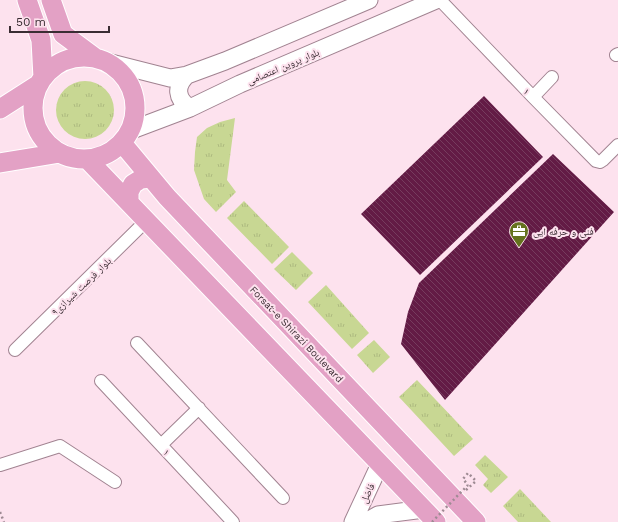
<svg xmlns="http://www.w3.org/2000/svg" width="618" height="522" viewBox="0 0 618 522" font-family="'Work Sans','Noto Naskh Arabic',sans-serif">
  <defs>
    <pattern id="grass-tufts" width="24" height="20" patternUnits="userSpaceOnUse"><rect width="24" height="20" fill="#c8d793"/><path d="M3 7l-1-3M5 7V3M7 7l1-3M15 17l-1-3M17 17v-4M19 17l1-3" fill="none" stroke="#adb97f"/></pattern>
    <pattern id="building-back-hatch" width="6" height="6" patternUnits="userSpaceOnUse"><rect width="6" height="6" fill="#631b45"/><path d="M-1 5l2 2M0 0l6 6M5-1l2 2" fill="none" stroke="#763c5e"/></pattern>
  </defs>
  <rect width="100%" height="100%" fill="#fde2ee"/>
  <path fill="url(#grass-tufts)" d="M56 110a29 29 0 1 1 58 0a29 29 0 1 1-58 0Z
    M235 118 227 180 236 192 216 212 204 199 194 170 195 152 197 137 207 128 220 122Z
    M244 201 289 247 272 264 227 218Z
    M292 252 313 273 296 290 274 269Z
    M326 285 369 333 352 349 308 302Z
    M374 340 390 357 373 373 357 355Z
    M417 380 473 439 454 456 399 397Z
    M485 455 508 477 491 493 483 485 488 479 475 465Z
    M520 489 551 522H518L503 506Z"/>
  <path fill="url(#building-back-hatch)" d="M484 96 543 157 420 275 361 214Z
    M553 154 614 212 445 400 401 344 408 312 419 283Z"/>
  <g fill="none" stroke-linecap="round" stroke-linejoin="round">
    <g stroke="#a18391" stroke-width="14">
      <path id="street" d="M440 0 533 97 596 161 600 162 603 160 618 145
        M616 55 618 54
        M533 97 552 77
        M137 343 283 498
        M15 350 146 221
        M101 381 233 522
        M161 445 199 408
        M0 465 60 446 115 482"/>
    </g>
    <g stroke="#a18391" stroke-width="19">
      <path id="secondary" d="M107 62 170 78 187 75 225 61 369 0
        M187 75C175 86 176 99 190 108
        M129 131 190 108 240 84 436 0
        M353 522 380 464
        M366 522 378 515 424 509"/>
    </g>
    <g stroke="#fff" stroke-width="21">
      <path id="primary" d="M27 0 41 40 43 78
        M51 0 63 34 94 57
        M33 108a51 51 0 1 1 102 0a51 51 0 1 1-102 0Z
        M0 109 39 84
        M122 143 167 197 476 522
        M87 159 436 522
        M0 163 60 153
        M129 202V192L133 184 141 179 151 178"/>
    </g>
    <path stroke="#9e8a93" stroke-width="2.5" stroke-dasharray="2 3" stroke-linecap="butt" d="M466 490 476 481 468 473 463 479 468 485
      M0 512 4 522"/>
    <use href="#street" stroke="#fff" stroke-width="12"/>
    <use href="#secondary" stroke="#fff" stroke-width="17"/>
    <use href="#primary" stroke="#e3a1c5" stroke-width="19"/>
    <path stroke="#9e8a93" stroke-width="2.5" stroke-dasharray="2 3" stroke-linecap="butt" d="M432 522 468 485"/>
  </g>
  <defs>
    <g id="office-pin" transform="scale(1)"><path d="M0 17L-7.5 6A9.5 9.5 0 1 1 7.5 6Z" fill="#64721d" stroke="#fde2ee"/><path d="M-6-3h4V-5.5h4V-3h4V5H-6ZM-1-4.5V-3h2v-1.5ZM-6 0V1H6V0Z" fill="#fff"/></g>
  </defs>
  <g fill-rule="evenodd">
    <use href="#office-pin" x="519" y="231"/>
  </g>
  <g text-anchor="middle" stroke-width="4" stroke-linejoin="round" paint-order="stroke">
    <g font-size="10" fill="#3a2d33" stroke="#fde2ee">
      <text transform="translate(283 66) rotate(-23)" y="4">بلوار پروین اعتصامی</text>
      <text transform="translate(527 91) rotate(46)" y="4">۱</text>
      <text transform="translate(81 286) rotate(-44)" y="4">۹بلوار فرصت شیرازی</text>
      <text transform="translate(297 334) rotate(46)" y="4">Forsat-e Shirazi Boulevard</text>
      <text transform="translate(167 452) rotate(47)" y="4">۱</text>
      <text transform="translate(367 493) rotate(-65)" y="4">فاضل</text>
    </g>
    <g font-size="10" fill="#3a2d33" stroke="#fde2ee" text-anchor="start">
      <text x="533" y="235">فنی و حرفه ایی</text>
    </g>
  </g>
  <path d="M10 26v6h99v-6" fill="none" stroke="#3a2d33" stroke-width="2"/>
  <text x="16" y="26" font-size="12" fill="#3a2d33" stroke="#fde2ee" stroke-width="3" paint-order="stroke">50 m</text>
</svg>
